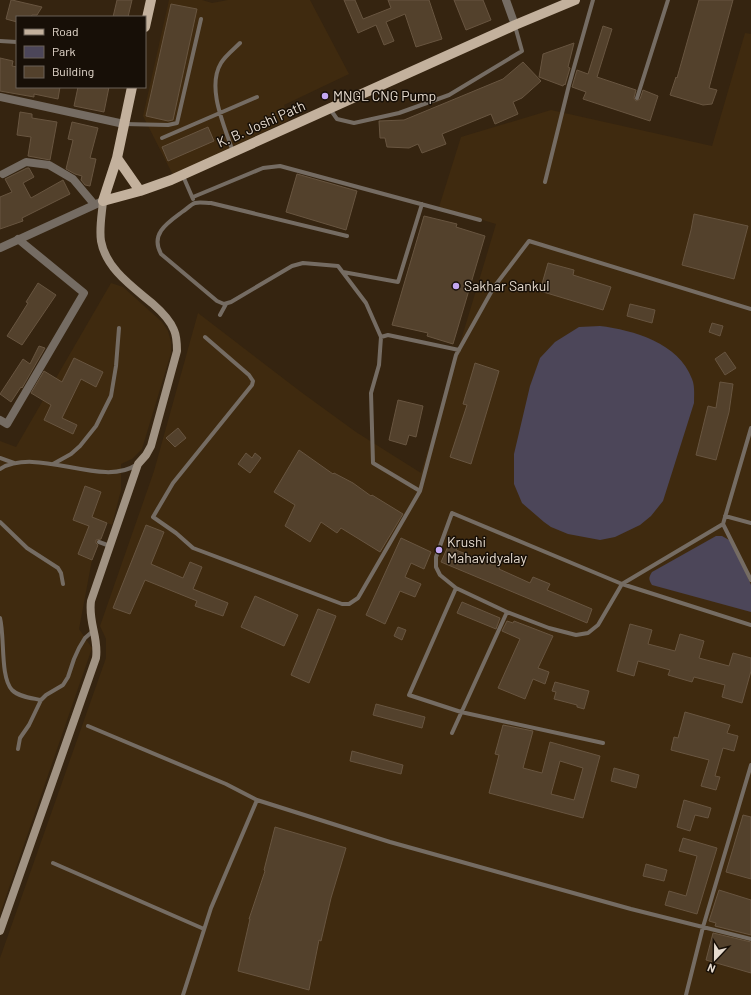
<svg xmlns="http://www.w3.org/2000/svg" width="751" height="995" viewBox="0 0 751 995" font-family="Barlow,sans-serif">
  <rect width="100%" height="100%" fill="#352410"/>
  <path fill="#3f2a0f" d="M169 0H202L212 3 228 0H310L349 74 284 105 289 120 173 175 143 116Z
    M745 33 751 34V995H0V958L106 658V639L100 626 154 471 198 313 301 392 356 432 421 473 496 224 439 207 461 137 551 110 712 146Z
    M111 283 123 287 162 322 168 331 171 342V353L142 449 132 459 121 464V490L112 525 107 523 92 560 79 629 92 648 0 914V441L16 447Z"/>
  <path fill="#4c4659" d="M600 326C633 330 679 343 692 379 695 386 694 395 694 403L663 501 651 516 640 525 615 537 600 540 568 534 551 527 544 522 522 503 514 484V454L530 386 540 358 555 342 579 327Z
    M716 536H722L729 540 735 547 751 585V612L652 585C648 579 649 577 652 572Z"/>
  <path fill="#53412c" stroke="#685540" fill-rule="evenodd" d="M11 0H12L42 7 37 15H32L31 17H17V22L6 19Z
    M117 0H132L128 17H113Z
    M344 0H355L363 19 391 8 388 0H429L442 39 416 47 405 14 386 22 394 41 384 45 376 25 358 33Z
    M454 0H483L491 20 466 30Z
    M699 0H733L709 88 717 90 712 104 703 105 670 95 676 77 677 78Z
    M171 4 197 9 173 120 168 121 146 116Z
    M603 26 612 29 597 77 636 90 634 98 636 101 640 99 643 90 658 96 650 121 583 99 586 92 572 87 577 70 588 74Z
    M574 43 568 67 570 68 565 85 564 84 563 86 539 77 543 54Z
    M0 58 13 61 12 66 17 67V87H60L58 99 34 94V97L0 91Z
    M523 62 541 81 522 98 513 102 518 114 495 124 491 114 442 134 446 144 422 153 418 144 409 148 387 147 385 138H380L379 121 404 120 503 79Z
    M78 87H109L104 112 74 106Z
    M20 112 32 114V118L57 122 50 160 28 156 31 137 17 135Z
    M72 122 98 128 90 158 96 159 90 186 85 185 81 180 82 176 75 174 66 169 73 140 68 139Z
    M208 127 214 141 168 161 162 147Z
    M27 168H29L34 177 23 183 31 198 63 180 70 194 22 218 23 221 0 229V197L12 192 5 179Z
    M297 174 357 191 346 230 286 212Z
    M694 214 748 226 734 279 682 265 691 230Z
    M424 216 457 224 456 227 485 236 453 344 427 336 428 333 392 325Z
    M548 263 574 270 573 275 611 287 603 310 540 291Z
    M38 283 56 295 22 345 7 336 18 319 28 303 26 302Z
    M630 304 655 310 652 323 627 316Z
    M712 323 723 326 720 336 709 332Z
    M39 346 45 348 22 388 21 387 11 402 0 394 23 359 30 364Z
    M725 352 736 368 725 375 715 359Z
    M74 358 103 372 96 387 81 379 62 418 77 425 73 434 44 420 51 405 31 393 44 371 62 382Z
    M475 363 499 371 471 464 450 457 467 405 463 404Z
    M720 382 733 384 729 412 716 460 696 455 708 406 716 408Z
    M398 400 423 406 416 437 409 435 406 445 389 440Z
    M178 428 186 438 175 447 166 438Z
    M299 450 333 474 334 473 353 483 371 496 372 495 403 514 380 552 341 528 337 533 321 522 310 542 285 526 295 505 274 492Z
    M246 453 252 458 255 453 261 458 250 473 238 464Z
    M85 486 101 492 92 517 107 523 101 539 96 540V543L98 545 92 560 78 554 89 526 73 520Z
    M146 525 164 532 151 564 183 578 190 562 202 567 193 589 228 603 223 616 195 606 197 601 145 580 130 614 113 608Z
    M401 538 431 552 424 569 411 563 405 577 421 584 415 597 400 591 385 624 366 615Z
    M450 542 458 545 456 550 488 563 490 559 501 563 499 569 530 583 533 577 550 584 547 590 592 609 587 623 441 562Z
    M255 596 298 615 284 646 241 627Z
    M462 602 500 618 496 629 457 613Z
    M318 609 336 616 309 683 291 675Z
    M507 621 513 623 514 621 553 636 538 668 549 672 545 684 533 679 525 699 498 688 520 639 502 631Z
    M630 624 652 630 648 644 675 651 680 634 704 641 699 658 729 666 733 653 751 658V671L742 703 722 697 725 685 694 677 692 682 668 675 670 670 638 661 634 676 617 671Z
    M398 627 406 630 402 640 394 636Z
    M555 682 589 691 584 709 577 707V705L554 699 556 692 552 691Z
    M376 704 425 717 422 728 373 715Z
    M685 712 730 725 727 733 738 736 734 751 723 748 715 776 720 777 716 790 701 786 709 760 671 750 674 737 678 738Z
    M503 725 533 731 523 768 542 773 550 742 600 756 583 818 489 793 499 755 495 754ZM560 761 583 768 574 800 551 794Z
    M352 751 403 765 401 774 350 761Z
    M614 768 639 775 636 788 611 781Z
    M684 800 711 808 708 818 695 815 690 831 677 827Z
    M743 815 751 817V879L726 872Z
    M275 827 346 848 331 898 321 941 319 940 309 990 238 971 250 919H249L265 871 264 870Z
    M683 838 717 848 697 914 665 905 669 891 686 896 697 856 679 851Z
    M646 864 667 870 664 881 643 876Z
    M719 890 751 900V935L715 926 716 923 709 921Z
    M713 933 751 942V973L706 960Z"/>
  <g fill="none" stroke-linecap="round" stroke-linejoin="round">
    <path stroke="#756c63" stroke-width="4" d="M0 41 17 42
      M637 98 668 0
      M330 109 337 119 354 123 399 113 449 95 522 51 515 26
      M124 124 168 125 177 123 201 19
      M162 138 257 97
      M233 152C225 127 206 88 221 63 225 56 234 49 240 43
      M183 176 193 199
      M545 182 569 85 593 0
      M193 197 263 168 280 166 480 220
      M347 236 211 203C206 203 199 202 195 203 191 204 186 210 182 212 167 223 150 234 161 254L217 301 224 304 231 302 292 266 303 263 338 266 366 303 381 337 379 365 371 393 373 463 420 491
      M343 272 398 282 422 204
      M220 315 226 304
      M205 337 249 375 253 381 252 385 173 483 153 517 176 533 193 548 342 604H349L358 598 420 491 456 355 494 287 529 241 751 309
      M381 337 388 335 459 350
      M751 428 723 524 751 580
      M0 458 14 463
      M53 464 71 454 80 446 96 426 111 396 116 366 119 328
      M0 469C37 446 102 488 136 465
      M725 516 751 523
      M0 522 27 548 58 568 61 573 63 584
      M723 524 622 584 598 625 588 633 576 635 549 628 507 612 456 588 440 575 436 567V557L452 513 622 584 751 625
      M99 542 110 546
      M456 588 409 695 461 712 603 743
      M0 618C5 638 0 677 12 690 19 697 32 698 41 700
      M88 726 226 784 257 800 390 842 631 909 751 939
      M452 733 507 612
      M18 749 20 738 29 725 41 700 46 695 63 685 68 677 74 659 79 648 85 638 93 631
      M53 863 204 929
      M183 995 211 908 257 800
      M686 995 703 927 751 765"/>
    <path stroke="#756c63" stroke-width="8" d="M506 0 515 25
      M0 97 124 124
      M3 174 26 162 49 165 73 179 94 204
      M0 420 7 424 84 293 18 239"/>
    <path stroke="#756c63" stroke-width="8" d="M0 248 103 201"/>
    <path stroke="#a19383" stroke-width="8" d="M0 931 96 658C99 637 88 623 91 601L138 464 146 455 151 446 177 351C177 344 177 337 174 330 170 320 161 311 153 304 133 287 106 269 101 241 99 228 102 214 103 201"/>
    <path stroke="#c3b19d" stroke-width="10" d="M145 27 151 0
      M117 158 140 191
      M103 201 140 191 171 180 515 25 575 0
      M103 201 117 158 132 87"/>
  </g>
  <g fill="#c3a7f2" stroke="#170f07" stroke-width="1.5">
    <circle cx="325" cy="96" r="4"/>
    <circle cx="456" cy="286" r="4"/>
    <circle cx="439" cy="550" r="4"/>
  </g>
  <g text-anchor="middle" stroke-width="3" stroke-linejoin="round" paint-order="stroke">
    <g font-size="14" fill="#e6dbcf" stroke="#170f07" text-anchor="start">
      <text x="333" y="101">MNGL CNG Pump</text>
      <text x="464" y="291">Sakhar Sankul</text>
      <text x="447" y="547">Krushi<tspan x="447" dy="16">Mahavidyalay</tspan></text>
    </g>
    <g font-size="14" fill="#e6dbcf" stroke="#170f07">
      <text transform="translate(261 124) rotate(-24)" y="5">K. B. Joshi Path</text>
    </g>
  </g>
  <rect x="16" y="16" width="130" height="72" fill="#170f07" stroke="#6a6157"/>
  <rect x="24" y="29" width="20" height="6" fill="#c3b19d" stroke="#6a6157"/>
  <text x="52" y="36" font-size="12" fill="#e6dbcf">Road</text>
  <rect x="24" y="46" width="20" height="12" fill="#4c4659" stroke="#6a6157"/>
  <text x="52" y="56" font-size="12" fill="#e6dbcf">Park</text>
  <rect x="24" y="66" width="20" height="12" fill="#53412c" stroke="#6a6157"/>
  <text x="52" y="76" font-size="12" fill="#e6dbcf">Building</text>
  <g transform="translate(715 959) rotate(202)" stroke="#170f07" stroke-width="3" paint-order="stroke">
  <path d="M0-3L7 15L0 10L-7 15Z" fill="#e6dbcf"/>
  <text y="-6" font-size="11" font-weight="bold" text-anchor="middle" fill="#e6dbcf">N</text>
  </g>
</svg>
